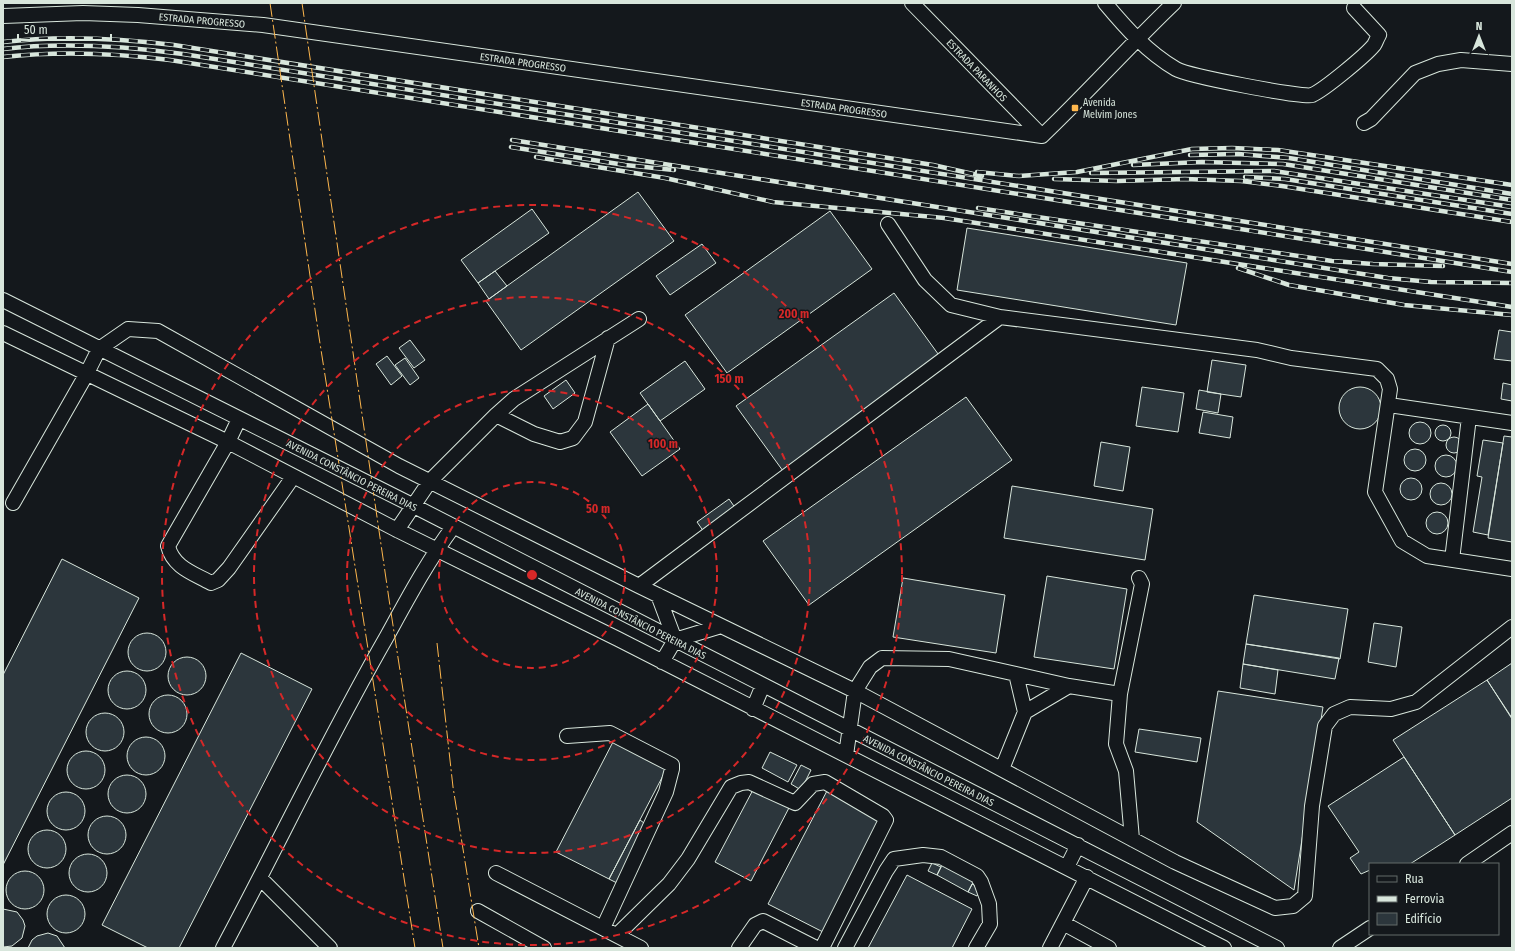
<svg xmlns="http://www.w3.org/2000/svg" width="1515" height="951" viewBox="0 0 1515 951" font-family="'Fira Sans Condensed',sans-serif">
  <rect width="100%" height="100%" fill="#14181c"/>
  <path fill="#2c363c" stroke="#d8e6dc" d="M638 192 674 241 521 350 486 301Z
    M532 209 549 233 478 283 461 260Z
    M830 211 872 269 727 373 685 315Z
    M967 228 1187 263 1176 325 957 290Z
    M702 244 716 263 670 295 656 276Z
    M495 271 507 286 489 299 478 283Z
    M894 293 941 358 783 471 736 406Z
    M1499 330 1512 332V361L1494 359Z
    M410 340 425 360 414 368 399 348Z
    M387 356 402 376 391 385 376 364Z
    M405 358 419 378 410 385 395 365Z
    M1212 360 1246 365 1241 397 1207 392Z
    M685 361 705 389 660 421 640 393Z
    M566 380 575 393 553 409 544 396Z
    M1503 383 1512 385V401L1501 399Z
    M1142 387 1184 393 1178 432 1136 426Z
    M1339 408a21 21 0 1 1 42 0a21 21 0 1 1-42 0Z
    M1199 390 1221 394 1218 413 1196 409Z
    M966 397 1012 460 809 605 763 541Z
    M648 404 680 449 642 476 610 432Z
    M1203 412 1233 417 1230 438 1199 433Z
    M1409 433a11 11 0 1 1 22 0a11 11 0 1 1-22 0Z
    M1435 433a8 8 0 1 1 16 0a8 8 0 1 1-16 0Z
    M1504 436 1512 437V542L1488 538Z
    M1446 445a8 8 0 1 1 16 0a8 8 0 1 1-16 0Z
    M1483 440 1503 443 1488 535 1473 532 1482 477 1477 476Z
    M1101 442 1130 447 1123 491 1094 486Z
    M1404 460a11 11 0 1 1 22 0a11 11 0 1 1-22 0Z
    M1435 466a11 11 0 1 1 22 0a11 11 0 1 1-22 0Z
    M1400 489a11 11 0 1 1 22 0a11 11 0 1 1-22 0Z
    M1430 494a11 11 0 1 1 22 0a11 11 0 1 1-22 0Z
    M1012 486 1153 509 1145 560 1004 538Z
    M729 499 736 509 704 532 697 522Z
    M1426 523a11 11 0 1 1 22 0a11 11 0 1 1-22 0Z
    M62 559 139 598 3 865V675Z
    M1047 576 1127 589 1114 669 1034 657Z
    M903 578 1005 595 996 653 893 637Z
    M1254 595 1348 609 1340 659 1246 644Z
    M1374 623 1402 627 1396 667 1368 662Z
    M128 652a19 19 0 1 1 38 0a19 19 0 1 1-38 0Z
    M1246 644 1339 658 1335 679 1243 664Z
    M241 653 312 689 179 948H148L102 925Z
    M168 676a19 19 0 1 1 38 0a19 19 0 1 1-38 0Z
    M1512 663V718L1487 680Z
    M1243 664 1278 670 1275 694 1240 688Z
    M108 690a19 19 0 1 1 38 0a19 19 0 1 1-38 0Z
    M1487 680 1512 719V798L1455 835 1393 740Z
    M1218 691 1323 707 1294 890 1197 822Z
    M149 714a19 19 0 1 1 38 0a19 19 0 1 1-38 0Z
    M86 732a19 19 0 1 1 38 0a19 19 0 1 1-38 0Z
    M1139 729 1201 738 1197 762 1135 752Z
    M127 756a19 19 0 1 1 38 0a19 19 0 1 1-38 0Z
    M614 740 667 768 609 879 556 852Z
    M67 770a19 19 0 1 1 38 0a19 19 0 1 1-38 0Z
    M770 752 797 765 788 782 762 768Z
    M1404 757 1455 835 1410 864H1370V870L1361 874 1350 858 1359 852 1328 806Z
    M801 765 811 770 801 790 791 784Z
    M108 794a19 19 0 1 1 38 0a19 19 0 1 1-38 0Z
    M755 786 791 804 751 881 715 862Z
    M829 787 880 817 825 933 768 904Z
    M47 811a19 19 0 1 1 38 0a19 19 0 1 1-38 0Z
    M88 835a19 19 0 1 1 38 0a19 19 0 1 1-38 0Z
    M640 820 648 826 619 884 609 879Z
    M28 849a19 19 0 1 1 38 0a19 19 0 1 1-38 0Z
    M69 873a19 19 0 1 1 38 0a19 19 0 1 1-38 0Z
    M932 863 941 867 937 875 928 871Z
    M943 863 975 879 968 892 937 875Z
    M6 890a19 19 0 1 1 38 0a19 19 0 1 1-38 0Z
    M907 875 972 909 952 948H868Z
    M972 884 981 888 977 896 968 892Z
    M47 914a19 19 0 1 1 38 0a19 19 0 1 1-38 0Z
    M3 909 17 912 23 920 25 926 22 938 12 946 3 947Z
    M48 933 57 936 65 948H28L32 940 37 936Z"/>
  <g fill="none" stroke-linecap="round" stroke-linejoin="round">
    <g stroke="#d8e6dc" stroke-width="16">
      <path id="minor" d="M912 3 1042 136
        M1105 3C1126 28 1147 52 1176 69 1188 76 1303 98 1312 95 1324 90 1366 55 1374 45 1376 42 1377 38 1379 35L1354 8
        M3 16 83 13 138 15 263 25 1042 136
        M1364 123 1371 119 1415 73 1438 64 1461 60 1512 64
        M1042 136C1087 93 1129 46 1174 3
        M888 224 925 280 951 305 1000 317 1257 350 1291 358 1377 369 1387 379 1390 389 1375 492 1402 541 1427 556 1512 569
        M3 300 412 505 1277 948
        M3 333 228 442 397 530 618 639 1224 948
        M1389 405 1512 423
        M496 415 534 434 560 442 573 438 585 422 608 338
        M239 419 228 442 168 546C173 567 193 573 211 583L218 580 229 568 293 477
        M13 503 86 375 99 349 128 329 158 331 399 466 639 586 855 691 1175 862 1275 908 1293 906 1305 896 1312 806 1325 726 1334 714 1350 707 1391 709 1416 702 1512 627
        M397 530 430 481 496 415 514 399 639 319
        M1452 560 1469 417
        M639 586 1000 317
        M658 595 675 640
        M662 662 675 640 721 626
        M1016 674 1069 686 1120 694 1116 744 1126 771 1132 839
        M1120 694 1142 584 1139 578
        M753 709 763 685
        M1025 712 1069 686
        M567 736 610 733 672 765V769L666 792 603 928
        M846 755 855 691 870 667 882 658 949 659 1016 674 1025 712 1002 769
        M1467 864 1512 833
        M1067 867 1078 845
        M496 873 641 948
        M260 878 330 948
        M478 911 544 948
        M1063 923 1109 948
        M617 935 669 884 688 859 731 787 741 783 749 782 795 803 813 784 825 782 883 816 886 820 822 948
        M223 948C278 845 328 739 386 638 407 600 427 562 453 527
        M739 948 755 925 763 921 816 948
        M845 948 886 871 894 859 923 855 941 857 977 876 981 882 989 904 990 924 976 948
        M1050 948 1087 877
        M1340 948 1370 928"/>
    </g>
    <use href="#minor" stroke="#14181c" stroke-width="14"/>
    <g stroke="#d8e6dc" stroke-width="4.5">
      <path id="rail" d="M3 42C61 35 117 38 174 45L933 165 982 176
        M3 49C64 42 123 46 183 54L1512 264
        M3 57C59 51 114 53 170 60L1512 272
        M512 140 1388 278 1431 282 1512 283
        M511 147 625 165 674 170
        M1190 155 1238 154 1289 158 1512 194
        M536 157 665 178 773 202 944 218 1512 307
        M1133 165 1202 162 1283 164 1512 200
        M977 172 1019 176 1077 172 1192 149 1232 148 1278 150 1512 185
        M1091 173 1274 171 1512 207
        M1245 177 1285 179 1512 214
        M1054 179 1117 181 1185 179 1241 181 1282 186 1512 222
        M978 208 1332 261 1373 264 1443 266
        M1238 268 1289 285 1404 305 1512 315"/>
    </g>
    <use href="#rail" stroke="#14181c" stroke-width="3" stroke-dasharray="9" stroke-linecap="butt"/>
    <path stroke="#ffb74d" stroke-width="1" stroke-dasharray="14 3 2 3" stroke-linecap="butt" d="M270 3 319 337 415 948
      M302 3 390 606 443 948
      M437 643 453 787 479 948"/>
  </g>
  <g fill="none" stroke="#d62828" stroke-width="2" stroke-dasharray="7 5">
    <circle cx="532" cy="575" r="93"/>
    <circle cx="532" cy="575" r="185"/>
    <circle cx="532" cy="575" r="278"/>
    <circle cx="532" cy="575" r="370"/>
  </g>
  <rect fill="#ffb74d" stroke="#14181c" stroke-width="1.5" x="1071" y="104" width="8" height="8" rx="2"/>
  <g text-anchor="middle" stroke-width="3" stroke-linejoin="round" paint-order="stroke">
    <g font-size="10" fill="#d8e6dc" stroke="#14181c">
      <text transform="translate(202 20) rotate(5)" y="4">ESTRADA PROGRESSO</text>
      <text transform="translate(523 62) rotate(8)" y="4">ESTRADA PROGRESSO</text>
      <text transform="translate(977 70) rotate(46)" y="4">ESTRADA PARANHOS</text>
      <text transform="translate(844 108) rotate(8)" y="4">ESTRADA PROGRESSO</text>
      <text transform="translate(352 475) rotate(27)" y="4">AVENIDA CONSTÂNCIO PEREIRA DIAS</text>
      <text transform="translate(641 623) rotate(27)" y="4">AVENIDA CONSTÂNCIO PEREIRA DIAS</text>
      <text transform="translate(929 770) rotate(27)" y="4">AVENIDA CONSTÂNCIO PEREIRA DIAS</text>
    </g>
    <g font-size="10" fill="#d8e6dc" stroke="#14181c" text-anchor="start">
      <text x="1083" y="106">Avenida<tspan x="1083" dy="12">Melvim Jones</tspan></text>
    </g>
  </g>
  <circle cx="532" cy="575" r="6" fill="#d62828" stroke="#14181c" stroke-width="2"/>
  <g font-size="12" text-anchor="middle" font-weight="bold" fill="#d62828" stroke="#14181c" stroke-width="3" stroke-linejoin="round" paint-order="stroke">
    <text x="794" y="318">200 m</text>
    <text x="729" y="383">150 m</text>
    <text x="663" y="448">100 m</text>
    <text x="598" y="513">50 m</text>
  </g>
  <rect width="1515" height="951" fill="none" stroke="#d8e6dc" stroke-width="8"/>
  <rect x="1369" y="863" width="130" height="72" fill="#14181c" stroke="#626a69"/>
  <rect x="1377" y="876" width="20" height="6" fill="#14181c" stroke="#626a69"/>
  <text x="1405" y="883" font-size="12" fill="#d8e6dc">Rua</text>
  <rect x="1377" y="896" width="20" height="6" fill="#d8e6dc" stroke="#626a69"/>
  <text x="1405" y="903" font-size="12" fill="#d8e6dc">Ferrovia</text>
  <rect x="1377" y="913" width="20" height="12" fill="#2c363c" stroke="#626a69"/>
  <text x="1405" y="923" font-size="12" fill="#d8e6dc">Edifício</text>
  <g transform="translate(1479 36)" stroke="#14181c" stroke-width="3" paint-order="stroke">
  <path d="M0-3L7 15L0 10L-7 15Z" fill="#d8e6dc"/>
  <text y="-6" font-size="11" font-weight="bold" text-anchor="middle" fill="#d8e6dc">N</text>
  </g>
  <path d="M18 34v6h93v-6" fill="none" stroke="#d8e6dc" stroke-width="2"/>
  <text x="24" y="34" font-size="12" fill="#d8e6dc" stroke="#14181c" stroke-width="3" paint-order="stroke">50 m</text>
</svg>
